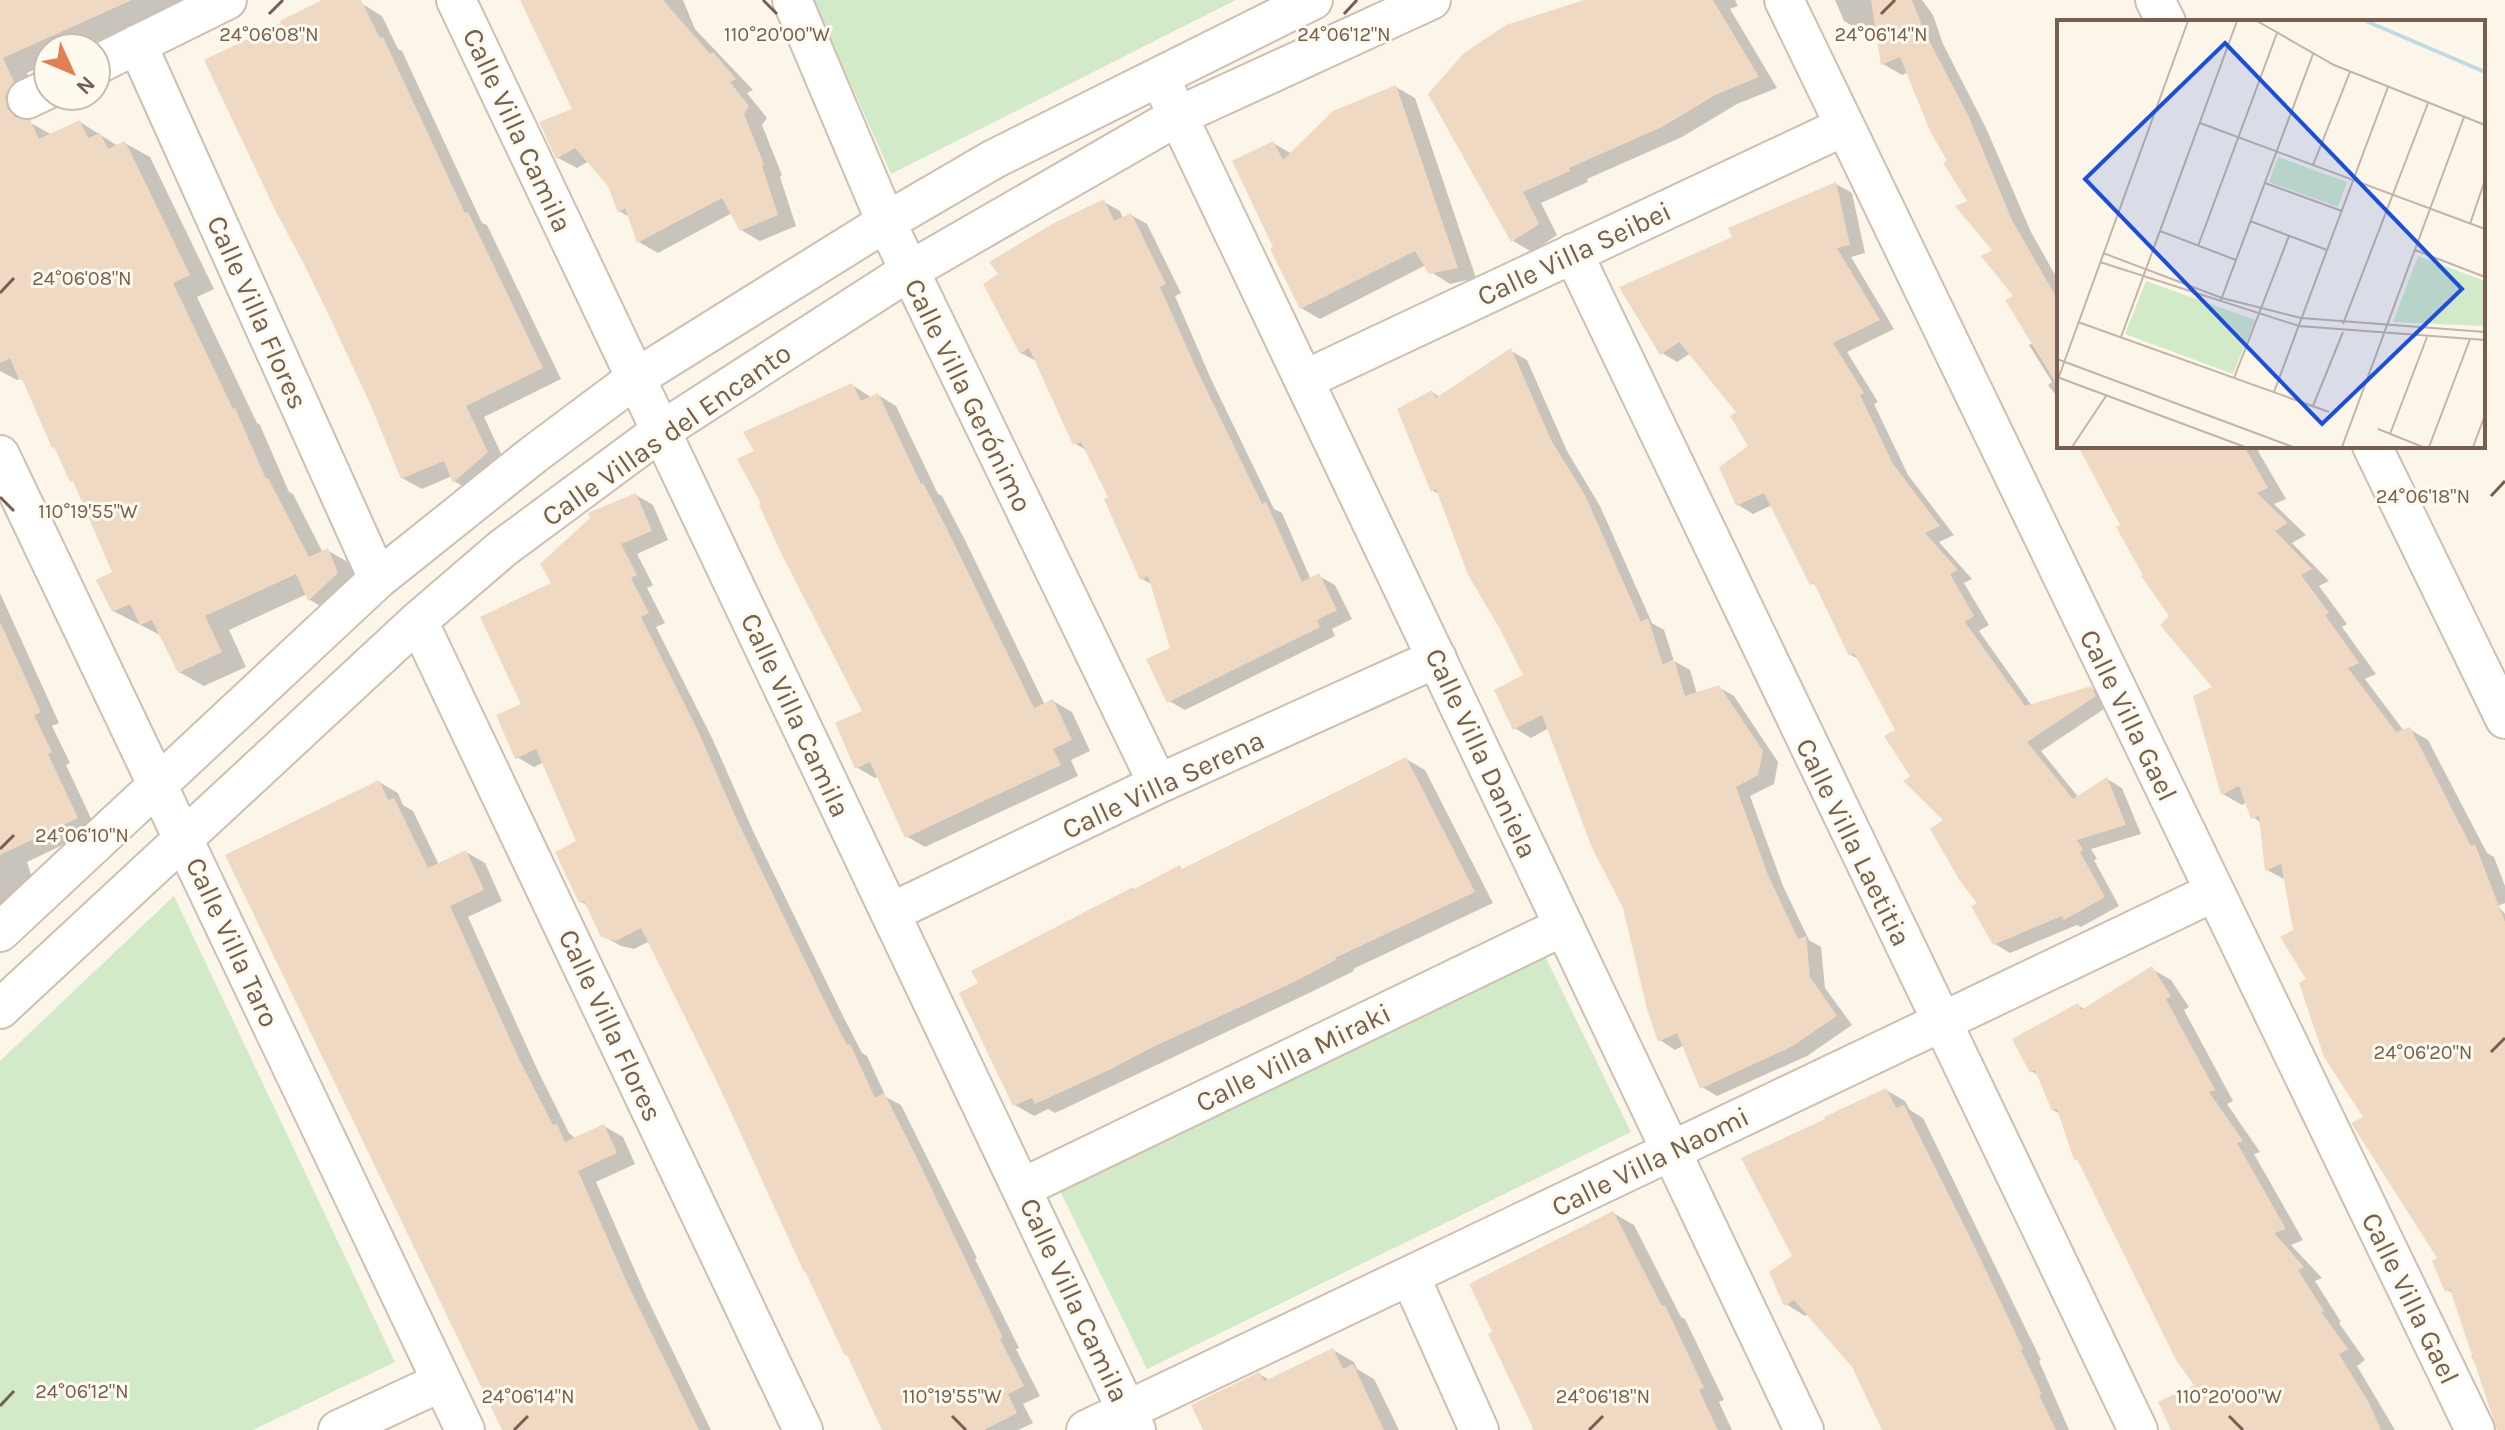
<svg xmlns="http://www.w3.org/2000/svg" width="2505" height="1430" viewBox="0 0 2505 1430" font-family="Karla,sans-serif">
  <rect width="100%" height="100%" fill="#fcf6ea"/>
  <path fill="#d3eac8" d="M813 0H1236L891 174Z
    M174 896 395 1362 253 1430H0V1061Z
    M1544 954 1631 1132 1147 1369 1060 1191Z"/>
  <path fill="#0003" d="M0 0H188L82 48H48V63L27 73 38 98 30 111 31 123 52 135 80 122 118 146 125 143 150 157 214 289 197 297 257 423 260 425 289 492 293 494 323 553 327 550 353 565 362 588 334 614 310 600 307 594 229 630 246 667 204 686 179 672 162 636 113 611 115 573 76 483 72 480 25 381 21 379 17 380 0 371Z
    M326 0H356L382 16 398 49 402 51 482 223 487 225 561 379 484 417 506 464 473 492 454 481 452 476 422 489 402 478 358 373 242 138 284 24Z
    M522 0H683L695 29 753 90 747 93 767 118 762 125 782 175 780 177 796 226 760 241 741 230 732 213 658 253 639 242 631 218 619 211 610 185 589 161 577 168 558 158 575 110Z
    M1587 0H1735L1738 6 1730 9 1777 88 1737 104 1682 137 1587 179 1588 182 1541 203 1557 235 1532 252 1513 241 1431 94Z
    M1835 0H1922L1933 15 1943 44 1986 128 2031 232 2059 282V399L2048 385 2052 382 2029 345 2033 343 1995 250 1909 72 1902 75 1883 64 1877 27 1863 32 1844 21Z
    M1396 87 1415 98 1476 278 1450 284 1431 272 1426 265 1320 319 1301 308 1276 248 1273 143 1292 154Z
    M1836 184 1852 193 1865 253 1851 257 1894 329 1847 352 1878 402 1874 404 1908 475 1954 535 1939 542 1972 579 1964 583 1989 625 1979 631 2032 706 2091 688 2107 698 2110 705 2041 751 2079 798 2107 779 2122 788 2141 834 2091 849 2097 859 2094 860 2119 906 2081 927 2077 925 2010 953 1995 944 1946 821 1912 777 1897 730 1860 660 1851 655 1818 587 1812 583 1772 505 1753 514 1738 505 1751 446 1739 413 1691 353 1677 362 1662 353 1735 238Z
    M1104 202 1120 211 1123 219 1131 215 1147 224 1181 293 1175 296 1211 379 1274 509 1282 513 1311 580 1319 576 1335 585 1352 619 1332 629 1335 636 1185 710 1169 701 1172 649 1153 585 1142 579 1110 497 1088 451 1074 443 1038 362 1021 353Z
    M1511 351 1527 360 1567 451 1600 506 1652 623 1664 630 1674 661 1690 670 1697 694 1718 687 1734 696 1778 762 1774 784 1750 796 1783 886 1809 940 1821 947 1825 988 1852 1025 1807 1056 1717 1096 1702 1087 1684 1045 1675 1050 1660 1040 1625 907 1549 728 1531 738 1515 728 1526 676 1440 495 1432 490V392L1440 397Z
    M852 385 872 398 878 395 896 406 938 494 942 496 965 540 1045 705 1053 701 1072 712 1090 751 1071 760 1078 776 925 847 906 836 879 776 875 778 856 767 864 712 756 452Z
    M2080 446H2263L2258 451 2286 499 2274 504 2306 535 2292 543 2329 581 2319 586 2347 624 2342 627 2376 674 2365 679 2404 731 2409 729 2428 740 2487 853 2494 857 2505 886V903L2498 906 2505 914V1430H2498L2497 1421 2487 1399 2494 1396 2471 1356 2474 1355 2454 1294 2447 1290 2440 1258 2366 1117 2309 980 2295 931 2286 880 2267 870 2260 822 2253 817 2247 802 2242 805 2223 794 2215 687 2145 575 2123 525Z
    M636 495 653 505 668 540 637 554 653 585 647 588 665 623 656 627 713 740 753 831 842 1014 862 1053 867 1056 886 1097 901 1105 977 1258 975 1259 1019 1348 1016 1349 1040 1396 1023 1404 1033 1423 1018 1430H884L650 941 634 949 621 946 603 936 589 906 581 902 579 842 544 762 534 767 517 757 524 705 554 584Z
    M0 593 59 723 52 726 70 763 66 765 96 829 27 862 34 884 0 920Z
    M1406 759 1425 770 1493 903 1353 969 1354 971 1309 993 1055 1113 1048 1109 1034 1116 1015 1105 1135 891 1180 868 1184 870Z
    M379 782 398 793 403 805 413 811 439 865 466 852 485 863 502 901 468 917 538 1071 569 1133 576 1139 604 1126 623 1137 635 1164 596 1182 647 1298 711 1430H504Z
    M2152 969 2171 980 2189 1007 2184 1010 2233 1101 2227 1104 2260 1152 2254 1154 2303 1240 2291 1245 2322 1278 2315 1281 2341 1322 2339 1323 2365 1360 2357 1366 2395 1430H2173L2197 1386 2081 1162 2076 1159 2060 1114 2053 1110 2040 1076 2031 1071 2078 1005 2085 1010Z
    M1886 1090 1905 1101 1910 1110 1923 1118 2041 1360 2039 1361 2069 1430H1887L1854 1366 1808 1314 1805 1316 1786 1304 1795 1257Z
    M1613 1213 1634 1225 1681 1317 1685 1319 1724 1400 1719 1402 1732 1430H1534L1532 1426Z
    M1333 1350 1354 1362 1357 1369 1374 1379 1399 1430H1205L1259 1374 1270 1380Z"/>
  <path fill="#f0d9c3" d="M0 0H132L3 58 14 82 5 96 7 108 15 117 30 120 39 139 80 120 88 138 100 133 108 149 125 141 190 275 173 283 233 409 235 408 266 479 268 478 309 557 328 548 338 573 308 601 296 574 205 616 222 652 178 673 152 620 140 625 130 604 112 612 96 580 112 572 73 481 70 482 54 447 52 448 22 379 19 380 10 358 0 363Z
    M322 0H361L380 38 383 37 465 213 468 212 543 368 466 406 488 452 453 483 444 461 401 479 372 408 311 277 276 212 204 60 281 23 280 21Z
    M520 0H663L710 54 713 52 736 79 730 82 749 106 744 114 764 164 762 166 778 215 740 231 722 198 637 243 625 208 618 213 608 186 575 148 556 159 539 122 572 109Z
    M1584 0H1713L1759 77 1717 94 1662 127 1569 168 1570 171 1523 192 1539 224 1511 242 1428 94 1464 53 1506 25Z
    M1871 0H1912L1924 31 1968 115 2012 220 2059 302V388L2005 300 2013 296 1981 256 1992 250 1955 206 1967 201 1943 163 1947 161 1930 131 1900 57 1881 65Z
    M1396 85 1458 268 1429 274 1415 251 1300 309 1270 249 1273 247 1232 161 1273 141 1283 160 1333 111Z
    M1836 182 1850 245 1837 248 1880 320 1833 343 1864 393 1860 395 1893 464 1940 526 1925 533 1958 570 1950 574 1974 616 1965 622 2025 706 2091 686 2096 696 2027 742 2073 799 2107 777 2126 825 2077 840 2083 850 2080 852 2105 897 2064 920 2062 916 1993 945 1971 906 1977 903 1960 881 1930 829 1943 820 1903 781 1910 776 1884 736 1895 730 1854 653 1849 656 1814 583 1810 585 1764 493 1736 506 1719 467 1748 446 1730 416 1736 412 1679 342 1660 355 1619 287 1732 237 1728 228Z
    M1104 199 1114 221 1131 213 1166 284 1160 287 1196 368 1262 504 1266 502 1302 582 1319 573 1337 610 1317 620 1320 627 1167 703 1146 659 1170 648 1148 576 1140 580 1104 499 1108 497 1081 442 1073 445 1029 348 1020 354 983 284 998 274 989 262 1054 223Z
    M1511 348 1551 440 1585 495 1641 622 1648 618 1663 665 1674 659 1685 696 1719 685 1763 751 1758 775 1736 787 1768 875 1798 939 1806 936 1810 977 1837 1016 1791 1047 1700 1089 1677 1033 1658 1042 1647 1009 1623 908 1592 848 1542 715 1513 730 1494 690 1523 675 1500 629 1468 575 1436 489 1431 492 1397 409 1432 390 1436 398Z
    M852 383 861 401 878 393 921 484 923 483 946 527 1034 708 1053 699 1072 740 1053 749 1061 765 905 838 870 762 855 769 835 723 862 711 780 551 759 505 761 504 737 459 754 451 743 432Z
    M2078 446H2244L2268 488 2257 493 2288 523 2275 531 2312 569 2301 575 2329 613 2325 615 2359 663 2348 668 2396 732 2410 727 2471 846 2475 844 2505 922V1430H2497L2450 1289 2445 1292 2432 1261 2437 1258 2351 1123 2363 1117 2324 1057 2299 983 2306 979 2280 937 2293 930 2281 864 2265 871 2259 816 2251 819 2239 786 2221 795 2193 696 2212 687 2160 625 2169 616 2141 576 2143 575 2116 527 2120 525Z
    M636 493 652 531 621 544 637 575 631 578 649 613 641 617 697 729 737 820 825 1002 847 1045 850 1044 875 1098 884 1093 917 1158 1003 1338 1000 1339 1024 1386 1008 1394 1017 1413 984 1430H882L847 1355 845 1356 805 1271 804 1272 718 1084 641 928 616 941 601 937 584 901 579 903 555 852 576 841 536 749 515 759 496 715 521 704 480 617 551 583 540 564 590 518 588 513Z
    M0 622 41 712 34 715 52 752 48 754 78 818 0 855Z
    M1406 757 1475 892 1335 958 1336 960 1290 984 1153 1047 1107 1071 1035 1104 1032 1098 1013 1106 959 993 978 983 971 971 1133 887 1134 889 1180 865 1182 869Z
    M379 780 388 800 394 798 428 868 466 850 484 890 450 906 519 1059 553 1125 557 1124 565 1142 604 1124 617 1153 578 1171 628 1285 699 1430H502L225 855Z
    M2152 966 2171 996 2166 999 2215 1090 2209 1092 2243 1141 2237 1143 2286 1229 2274 1233 2304 1267 2298 1270 2324 1311 2321 1312 2348 1349 2339 1354 2369 1403 2381 1430H2171L2158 1402 2194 1385 2176 1360 2077 1159 2074 1160 2057 1109 2052 1111 2035 1070 2030 1073 2012 1039 2078 1003 2081 1010Z
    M1886 1088 1896 1108 1904 1105 1971 1239 2023 1349 2021 1350 2042 1394 2039 1395 2056 1430H1882L1852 1367 1794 1300 1784 1306 1769 1272 1792 1256 1741 1158 1825 1119 1824 1117Z
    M1613 1211 1662 1306 1665 1305 1704 1388 1699 1390 1718 1430H1534L1488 1334 1492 1332 1469 1284Z
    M1333 1348 1343 1369 1353 1364 1384 1430H1203L1191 1405 1259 1372 1264 1381Z"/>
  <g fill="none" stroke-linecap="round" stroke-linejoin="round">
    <g stroke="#cebfb0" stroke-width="42">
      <path id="minor" d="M456 0 1136 1430
        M792 0 886 222 1158 784
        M1784 0 2475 1430
        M2155 0 2166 22
        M137 44 378 579
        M96 65 227 0
        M1167 93 1804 1430
        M27 99 48 89
        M1573 253 2138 1430
        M1304 380 1845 126
        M2372 446 2505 719
        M0 455 465 1430
        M418 621 803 1430
        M890 913 1158 784 1437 658
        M0 932 378 579 533 455 636 378 886 222 994 159 1313 0
        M0 1009 418 621 503 548 661 431 909 271 1178 116 1431 0
        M1022 1188 1564 926
        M1410 1276 1479 1430
        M338 1430 441 1382
        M1086 1430 2214 892"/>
    </g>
    <use href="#minor" stroke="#fff" stroke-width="38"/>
  </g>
  <path fill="none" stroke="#765f4e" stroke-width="3" d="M763 0 777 14M269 14 283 0M1344 14 1357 0M1881 14 1895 0M0 293 14 278M2491 496 2505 481M0 497 14 511M0 849 14 835M2491 1052 2505 1038M0 1406 14 1391M952 1416 966 1430M2229 1416 2243 1430M514 1430 528 1416M1589 1430 1603 1416"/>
  <g text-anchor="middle" stroke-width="6" stroke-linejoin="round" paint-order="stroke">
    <g font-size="28" fill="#765f4e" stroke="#fefaf0">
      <text transform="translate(518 130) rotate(65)" y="10">Calle Villa Camila</text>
      <text transform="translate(1574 253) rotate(-25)" y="10">Calle Villa Seibei</text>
      <text transform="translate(258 312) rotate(66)" y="10">Calle Villa Flores</text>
      <text transform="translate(969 395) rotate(64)" y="10">Calle Villa Gerónimo</text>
      <text transform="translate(666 434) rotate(-35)" y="10">Calle Villas del Encanto</text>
      <text transform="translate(796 715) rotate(65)" y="10">Calle Villa Camila</text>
      <text transform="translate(2129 715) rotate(64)" y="10">Calle Villa Gael</text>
      <text transform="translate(1482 753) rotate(65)" y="10">Calle Villa Daniela</text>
      <text transform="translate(1163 784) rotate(-25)" y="10">Calle Villa Serena</text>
      <text transform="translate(1854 842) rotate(64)" y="10">Calle Villa Laetitia</text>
      <text transform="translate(233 942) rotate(65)" y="10">Calle Villa Taro</text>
      <text transform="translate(611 1025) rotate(65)" y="10">Calle Villa Flores</text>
      <text transform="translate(1293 1057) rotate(-26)" y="10">Calle Villa Miraki</text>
      <text transform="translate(1650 1161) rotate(-26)" y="10">Calle Villa Naomi</text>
      <text transform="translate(2411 1298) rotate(64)" y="10">Calle Villa Gael</text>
      <text transform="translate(1075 1300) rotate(65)" y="10">Calle Villa Camila</text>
    </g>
  </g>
  <g transform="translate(2057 20)">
    <rect width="428" height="428" fill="#fcf6ea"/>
    <path d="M221 137 290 162 281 187 212 162ZM361 236 428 261V306L336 302ZM89 261 198 300 176 354 68 314Z" fill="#d3eac8"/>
    <path fill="none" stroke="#bfdce5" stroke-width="4" d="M309 1 428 52"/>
    <path fill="none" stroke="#c2b5a7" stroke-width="2" d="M200 1 277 45 428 105M143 103 428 209M256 145 293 52M208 163 285 191M193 201 270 230M413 204 428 160M103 211 179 240M141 226 220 13M358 230 428 257M46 233 165 278 244 298 428 312M43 242 242 306 428 320M164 280 256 34M21 302 272 392M286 304 371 83M64 317 180 1M0 339 236 427M0 357 188 427M177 358 232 216M1 359 131 1M217 372 331 67M256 386 286 312M321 409 366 427M333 414 370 317M15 427 49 376M285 427 407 97M372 427 413 319M416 427 428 395"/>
    <path fill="#1d4ed8" fill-opacity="0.15" stroke="#1d4ed8" stroke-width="4" d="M168 23 405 269 265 404 28 159Z"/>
    <rect width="428" height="428" fill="none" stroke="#765f4e" stroke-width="4"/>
  </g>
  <g font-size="20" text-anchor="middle" fill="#765f4e" stroke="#fefaf0" stroke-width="6" stroke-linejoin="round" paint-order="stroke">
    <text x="777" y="41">110°20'00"W</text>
    <text x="1344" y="41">24°06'12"N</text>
    <text x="269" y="41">24°06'08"N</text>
    <text x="1881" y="41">24°06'14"N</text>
    <text x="82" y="285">24°06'08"N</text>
    <text x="2423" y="503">24°06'18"N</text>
    <text x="88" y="518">110°19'55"W</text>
    <text x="82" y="842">24°06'10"N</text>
    <text x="2423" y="1059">24°06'20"N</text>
    <text x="82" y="1398">24°06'12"N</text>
    <text x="528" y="1403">24°06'14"N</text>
    <text x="1603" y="1403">24°06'18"N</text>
    <text x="952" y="1403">110°19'55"W</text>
    <text x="2229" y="1403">110°20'00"W</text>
  </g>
  <g transform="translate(72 72) rotate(134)"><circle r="38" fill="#fefaf0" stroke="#c8bcaf" stroke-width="2"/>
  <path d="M0-6L14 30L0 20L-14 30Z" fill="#e08055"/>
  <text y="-12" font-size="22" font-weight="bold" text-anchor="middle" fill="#765f4e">N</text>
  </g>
</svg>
